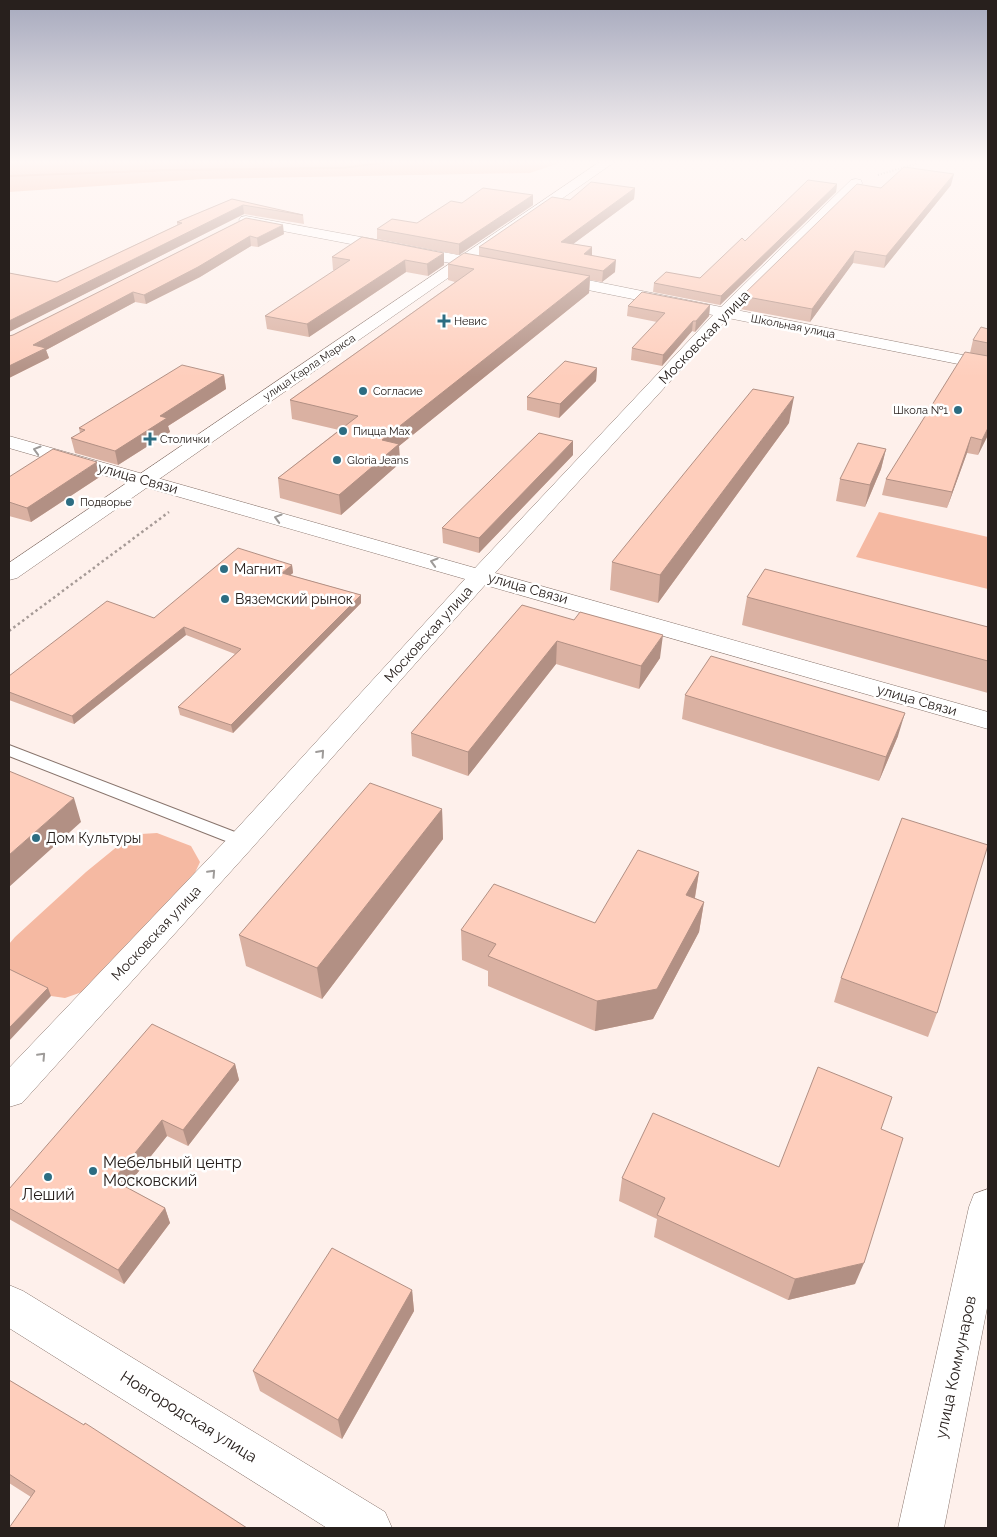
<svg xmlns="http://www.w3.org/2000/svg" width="997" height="1537" viewBox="0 0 997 1537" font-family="Raleway,sans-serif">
  <rect width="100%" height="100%" fill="#fef0eb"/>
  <path fill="#f5b9a2" d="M9 161H565L530 173 203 179 9 192Z
    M879 512 988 537V589L856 557Z
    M157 833 191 846 200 862 193 877 82 992 65 998 51 996 9 976V944L15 937 86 872 124 841 141 834Z"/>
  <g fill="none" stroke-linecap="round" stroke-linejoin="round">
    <path fill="#e3997c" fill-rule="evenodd" d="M388 161H406L341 169 170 171 9 177V175L170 169 341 167Z"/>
    <g stroke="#88746c" stroke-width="2">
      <path id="service" d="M9 745 248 837 251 841 248 845 242 847 236 845 9 756Z"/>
    </g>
    <g stroke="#88746c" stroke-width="1">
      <path id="minor" d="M856 179 861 180 862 183 861 186 736 310 988 360V370L728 318 495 573 988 712V729L485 585 252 848 22 1103 9 1107V1068L232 834 465 579 9 448V436L475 568 713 315 553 283 548 281 545 278 548 275 553 273 721 307 851 180Z
        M246 216 492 261 500 266 492 271 241 223 239 220 241 217Z
        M988 1189V1303L944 1528H898L969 1207 974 1194Z
        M9 1285 23 1291 385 1512 392 1528H327L9 1328Z"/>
    </g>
    <g stroke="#88746c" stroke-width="1">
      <path id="primary" d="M601 161H616L17 578 9 580V563Z"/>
    </g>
    <path stroke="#a69a96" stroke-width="2" stroke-dasharray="1 2" stroke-linecap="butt" d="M878 175 925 161"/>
    <path stroke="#a69a96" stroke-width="2.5" stroke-dasharray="2.5 3" stroke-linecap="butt" d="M9 631 169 512"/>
    <use href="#service" fill="#fff" fill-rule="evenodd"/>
    <use href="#minor" fill="#fff" fill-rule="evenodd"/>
    <use href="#primary" fill="#fff" fill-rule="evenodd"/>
  </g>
  <path fill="#dab1a2" d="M837 184 836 192 720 305 653 292 654 283 700 278 745 241Z
    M951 185 884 268 853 263 810 322 740 309 742 296 881 188Z
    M635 188 634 199 573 244 615 272 602 282 590 280 589 293 399 446 400 463 341 515 280 498 278 478 339 430 292 419 290 400 455 282 448 280V264L479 255V247L570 200Z
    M533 195V205L459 255 377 239V229L417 223 462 203Z
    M232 199 303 215 304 224 244 214 9 332V273L57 282 177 225V222Z
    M246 218 284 234 258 247 251 246 200 277 146 304 135 302 46 350 49 358 9 378V336L13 335Z
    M362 237 444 265 428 276 406 272 309 337 267 329 265 316 336 270H333L332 257Z
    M710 305 709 316 695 332 692 331 662 366 631 360 632 348 657 322 627 316 628 306Z
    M988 329V435L978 455 967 453 947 508 882 495 886 479 970 353 973 340Z
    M597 368 596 381 559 418 527 410V397Z
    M224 375 226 389 168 426 170 432 118 465 75 453 71 438 80 433 79 428Z
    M789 423 658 603 610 590 612 562Z
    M886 449 881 469 865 507 836 501 840 479Z
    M573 455 479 553 443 543 442 528Z
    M101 476 31 522 9 516V477Z
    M292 565 293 573 290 575 361 595V603L233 733 180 715 178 707 235 654 186 635 74 724 9 700V676L154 618Z
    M747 597 988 627V693L742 625Z
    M522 605 660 658 639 689 556 664 468 776 412 756 411 733Z
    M685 695 898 736 879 781 682 719Z
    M442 809 443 839 322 999 246 966 239 935Z
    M699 872 695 898 704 902 699 932 653 1019 595 1031 488 986V971L462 960 461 930 595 923Z
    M841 978 937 1013 928 1037 834 1002Z
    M235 1064 239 1080 188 1146 167 1136 126 1187 165 1208 170 1223 124 1284 9 1219V1189Z
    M881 1129 855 1284 788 1300 654 1237 657 1219 619 1201 622 1178 779 1167Z
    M412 1290 414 1311 342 1439 260 1391 253 1371Z
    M9 1380 247 1528 31 1497 9 1483Z"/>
  <path fill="#b29084" d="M954 174 951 185 884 268 886 256Z
    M837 184 836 192 720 305 721 296Z
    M635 188 634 199 561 253V242Z
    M533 195V205L459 255V244Z
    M243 205 244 214 9 332V321Z
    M283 225 284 234 258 247 257 238Z
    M250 236 251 246 200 277 146 304 144 295Z
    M592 247V259L584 254Z
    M855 251 853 263 810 322 812 309Z
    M444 253V265L428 276 427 264Z
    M405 260 406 272 309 337 307 324Z
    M616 260 615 272 602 282 603 271Z
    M590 276 589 293 399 446 400 463 341 515 339 495 382 440Z
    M133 292 135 302 46 350 49 358 9 378V366L33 345Z
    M710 305 709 316 695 332 696 321Z
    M693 321 692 331 662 366 663 355Z
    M597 368 596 381 559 418 560 404Z
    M224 375 226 389 168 426 170 432 118 465 115 451 160 416Z
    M794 397 789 423 658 603 660 575Z
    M988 428V435L978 455 982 440Z
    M971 437 967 453 947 508 952 492Z
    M573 441V455L479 553V538Z
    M886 449 881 469 865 507 870 485Z
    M97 462 101 476 31 522 27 508Z
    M292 565 293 573 283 581 282 573Z
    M361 595V603L233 733 231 725Z
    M184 627 186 635 74 724 72 716Z
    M663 635 660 658 639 689 641 666Z
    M557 641 556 664 468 776V752Z
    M905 713 898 736 879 781 886 757Z
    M74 798 81 822 9 887V855Z
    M442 809 443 839 322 999 317 968Z
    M699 872 694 902 686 895Z
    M704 902 699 932 653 1019 595 1031 597 1001Z
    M48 988 51 996 9 1041V1028Z
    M235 1064 239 1080 188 1146 183 1130Z
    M162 1120 167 1136 119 1196 113 1180Z
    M165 1208 170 1223 124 1284 118 1270Z
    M864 1263 855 1284 788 1300 795 1279Z
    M412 1290 414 1311 342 1439 338 1420Z"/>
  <path fill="#fecebc" stroke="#b29084" d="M904 167 954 174 886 256 855 251 812 309 742 296 857 184 881 188Z
    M808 180 837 184 721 296 654 283 666 272 700 278 742 238 745 241Z
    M591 182 635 188 561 242 592 247 584 254 616 260 603 271 479 247 552 197 570 200Z
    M483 188 533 195 459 244 377 229 392 219 417 223 451 201 462 203Z
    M232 199 303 215 243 205 9 321V273L57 282 182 223 177 222Z
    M246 218 283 225 257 238 250 236 198 267 144 295 133 292 33 345 46 348 9 366V336L13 335Z
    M362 237 444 253 427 264 405 260 307 324 265 316 350 260 332 257Z
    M464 253 590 276 382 440 399 444 339 495 278 478 358 416 290 400 474 269 448 264Z
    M642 292 710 305 696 321H693L663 355 632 348 665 313 628 306Z
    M981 327 988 329V343L973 340Z
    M965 352 988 356V428L982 440 971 437 952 492 886 479Z
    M565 361 597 368 560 404 527 397Z
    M182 365 224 375 160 416 167 418 115 451 71 438 85 430 79 428Z
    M753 389 794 397 660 575 612 562Z
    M539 433 573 441 479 538 442 528Z
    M858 443 886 449 870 485 840 479Z
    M53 449 97 462 27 508 9 502V477Z
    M238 548 292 565 282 573 361 595 231 725 178 707 241 649 184 627 72 716 9 692V676L107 601 154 618Z
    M765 569 988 627V661L747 597Z
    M522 605 574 620 580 612 663 635 641 666 557 641 468 752 411 733Z
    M711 656 905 713 886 757 685 695Z
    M9 771 74 798 9 855Z
    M370 783 442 809 317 968 239 935Z
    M902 818 988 845 937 1013 841 978Z
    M638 850 699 872 686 895 704 902 657 989 597 1001 488 956 496 944 461 930 494 884 595 923Z
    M9 969 48 988 9 1028Z
    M152 1024 235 1064 183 1130 162 1120 113 1180 165 1208 118 1270 9 1208V1189Z
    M818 1067 892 1097 881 1129 903 1138 864 1263 795 1279 657 1215 665 1198 622 1178 653 1113 779 1167Z
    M332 1248 412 1290 338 1420 253 1371Z
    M9 1380 84 1425 85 1423 247 1528H9L35 1491 9 1474Z"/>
  <defs><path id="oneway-chevron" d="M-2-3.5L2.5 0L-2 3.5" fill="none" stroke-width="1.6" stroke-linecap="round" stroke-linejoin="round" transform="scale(1.25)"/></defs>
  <g stroke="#9e9b99">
    <use href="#oneway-chevron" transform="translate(37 450) rotate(-164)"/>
    <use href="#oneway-chevron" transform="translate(278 518) rotate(-164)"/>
    <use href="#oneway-chevron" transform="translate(434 562) rotate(-164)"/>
    <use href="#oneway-chevron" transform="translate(321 753) rotate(-48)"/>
    <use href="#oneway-chevron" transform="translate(212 873) rotate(-47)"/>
    <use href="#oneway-chevron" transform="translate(42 1056) rotate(-47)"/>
  </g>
  <linearGradient id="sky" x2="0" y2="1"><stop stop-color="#a6a9bd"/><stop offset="0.43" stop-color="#fff8f6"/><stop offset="1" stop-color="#fff8f6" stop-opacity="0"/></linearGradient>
  <rect width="997" height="377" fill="url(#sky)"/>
  <g fill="#2d6d82" stroke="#fff" stroke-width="2">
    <path d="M441.5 313.5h5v5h5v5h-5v5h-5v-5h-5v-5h5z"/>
    <circle cx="363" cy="391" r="5"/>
    <circle cx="958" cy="410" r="5"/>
    <circle cx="343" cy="431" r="5"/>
    <path d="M147.5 431.5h5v5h5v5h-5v5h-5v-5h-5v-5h5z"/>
    <circle cx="337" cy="460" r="5"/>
    <circle cx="70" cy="502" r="5"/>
    <circle cx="224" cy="569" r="5"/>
    <circle cx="225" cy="599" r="5"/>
    <circle cx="36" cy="838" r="5"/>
    <circle cx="93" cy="1171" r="5"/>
    <circle cx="48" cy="1177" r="5"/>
  </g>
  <g text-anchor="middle" stroke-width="5" stroke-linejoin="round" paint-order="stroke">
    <g font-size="11" fill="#28201d" stroke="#fff" text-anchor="start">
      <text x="454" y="325">Невис</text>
      <text x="373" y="395">Согласие</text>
      <text x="948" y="414" text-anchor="end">Школа №1</text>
      <text x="353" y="435">Пицца Max</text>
      <text x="160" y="443">Столички</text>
      <text x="347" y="464">Gloria Jeans</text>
      <text x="80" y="506">Подворье</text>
    </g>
    <g font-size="11" fill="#28201d" stroke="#fff">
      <text transform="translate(793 326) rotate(11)" y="4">Школьная улица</text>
      <text transform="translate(309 367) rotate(-34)" y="4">улица Карла Маркса</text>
    </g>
    <g font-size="14" fill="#28201d" stroke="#fff">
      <text transform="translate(704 337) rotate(-46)" y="5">Московская улица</text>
      <text transform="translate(138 478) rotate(16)" y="5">улица Связи</text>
      <text transform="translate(528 588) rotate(16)" y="5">улица Связи</text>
      <text transform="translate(428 634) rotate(-48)" y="5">Московская улица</text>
      <text transform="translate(917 700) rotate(16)" y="5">улица Связи</text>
      <text transform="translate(156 933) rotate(-47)" y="5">Московская улица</text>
    </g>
    <g font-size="14" fill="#28201d" stroke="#fff" text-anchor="start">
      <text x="234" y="574">Магнит</text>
      <text x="235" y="604">Вяземский рынок</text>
      <text x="46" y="843">Дом Культуры</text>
    </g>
    <g font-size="16" fill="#28201d" stroke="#fff" text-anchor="start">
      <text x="103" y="1168">Мебельный центр<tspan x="103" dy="18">Московский</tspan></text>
      <text x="48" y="1200" text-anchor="middle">Леший</text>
    </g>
    <g font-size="16" fill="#28201d" stroke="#fff">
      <text transform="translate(955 1367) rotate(-78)" y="6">улица Коммунаров</text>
      <text transform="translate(189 1416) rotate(32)" y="6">Новгородская улица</text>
    </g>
  </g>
  <rect width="997" height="1537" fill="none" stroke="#28201d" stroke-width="20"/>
</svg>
